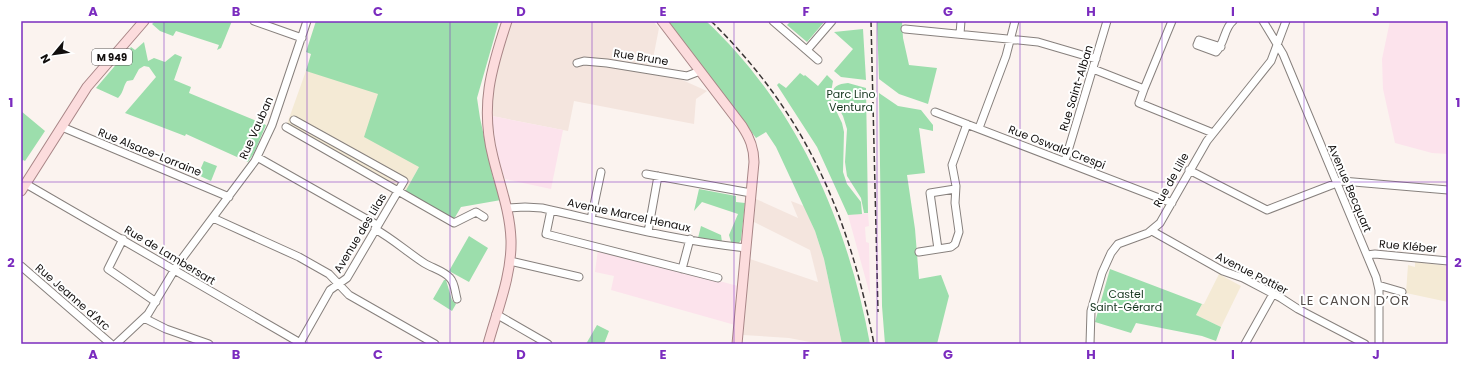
<svg xmlns="http://www.w3.org/2000/svg" width="1469" height="365" viewBox="0 0 1469 365" font-family="Poppins,sans-serif">
  <rect width="100%" height="100%" fill="#fbf3ef"/>
  <path fill="#f4e5de" d="M512 21H653L659 28 650 74 680 79 707 91 696 99 694 124 574 101 568 131 492 116V93L499 61Z
    M756 199 798 218 791 201 804 206 815 231 824 259 842 344H820L789 338 743 335 750 259 818 282 810 250 754 222Z"/>
  <path fill="#fce3ec" d="M1390 21H1448V154L1432 153 1395 143 1383 89 1382 59Z
    M492 116 563 130 551 189 505 179 497 155Z
    M868 213 869 226 865 227 866 242 869 243 870 295 848 215Z
    M598 249 738 286 735 325 611 290 614 276 595 272Z"/>
  <path fill="#f4ead5" d="M312 54 427 97 419 167 405 192 287 124Z
    M1415 262 1448 266V302L1406 293 1408 265 1415 267Z
    M1219 274 1241 286 1221 327 1196 315 1202 304H1204Z"/>
  <path fill="#9cdeac" d="M155 21H232L221 48 217 50 219 45 176 31 173 36 160 31 152 24Z
    M316 21H499L477 98 480 118 493 178 501 200 461 207 454 219 405 192 419 167 364 137 378 94 306 71 311 54 306 52Z
    M667 21H706C797 106 848 223 870 344H842L824 259 815 231 776 147 766 132 756 138Z
    M791 21H825L807 42 787 25Z
    M877 21H902L903 38 909 65 937 68 928 104 899 94 879 79Z
    M863 29 866 80 841 77 834 71 853 49 834 32Z
    M144 42 148 61 154 58 165 62 175 54 182 57 174 80 191 87 189 93 266 125 254 153 248 162 186 134 185 136 125 113 156 77 149 67 144 66 139 69 133 80 127 81C123 86 124 92 118 98L96 88 131 47 135 50Z
    M800 73 804 76 805 75 818 86 827 75 833 81 830 98 842 123 844 132 843 172 847 184 861 202 862 214 848 215 817 147 777 85 779 83 786 88Z
    M848 83 866 88 868 213H864L861 198 847 176 845 162 847 129 843 116 832 97C832 86 838 84 848 83Z
    M879 93 898 106 921 110 933 125V131L919 128 925 173 907 175 915 229 919 279 941 275 949 296 937 344H885L882 306Z
    M21 111 45 131 25 161 23 160 21 162Z
    M204 161 217 166 211 181 198 175Z
    M699 189 736 196V202L745 203 741 240 739 243 731 242 729 235 738 214 702 202 694 211Z
    M701 226 721 235 722 242 698 238Z
    M469 236 488 248 469 282 449 271Z
    M1110 269 1202 304 1196 315 1221 327 1216 341 1202 336 1136 323 1131 333 1095 322Z
    M444 280H446L452 300 456 304 452 311 433 299Z
    M597 325 609 331 604 344H586Z"/>
  <g fill="none" stroke-linecap="round" stroke-linejoin="round">
    <g stroke="#87807d" stroke-width="9">
      <path id="minor" d="M254 21 302 38
        M773 21 818 60
        M1263 21 1283 54 1376 277 1379 290V344
        M905 29 1038 42 1096 59
        M960 34 961 21
        M1221 47 1199 40 1197 45 1216 52C1225 43 1224 28 1233 21
        M807 50 832 21
        M577 63 584 61 607 63 687 76 700 71
        M1093 69 1144 89 1139 103 1213 133
        M1144 89 1172 21
        M935 112 1172 203
        M294 120 404 181 347 278 330 290 300 343
        M62 127 229 197
        M286 127 454 223 476 212 484 217
        M979 128 1006 56 1015 21
        M257 157 377 225
        M1065 161 1107 21
        M1189 170 1267 210 1342 181 1448 190
        M646 174 751 193
        M26 184 302 344
        M507 208 525 207 542 208C609 223 677 241 746 248
        M551 210 546 234 718 278
        M213 218 299 257 329 274 349 295 435 344
        M591 219 601 172
        M375 229C393 239 407 252 424 263 432 268 444 271 450 278 455 283 455 292 457 299
        M1152 231 1223 271 1243 278 1281 298 1298 309 1365 344
        M648 232 658 176
        M123 239 108 269 156 302
        M938 249 930 193 955 189
        M919 252 951 247 955 244 959 232 955 203 956 186 952 165 967 124
        M1367 255 1375 254 1448 261
        M510 261 579 277
        M21 266 111 344
        M682 269 690 239
        M1378 285 1402 292
        M496 314 548 344
        M144 318 166 329 209 344
        M116 344 148 314 178 264 255 161 272 125 307 21
        M1090 344 1091 311 1102 273 1111 253 1118 244 1148 233 1160 223 1207 141 1271 61 1286 21
        M1245 344 1273 294"/>
    </g>
    <g stroke="#a88586" stroke-width="11">
      <path id="major" d="M662 21 742 126C750 138 754 148 754 162L737 344
        M21 191 87 87 144 21
        M488 344C497 311 512 275 511 240 510 211 500 186 493 157 480 106 491 69 507 21"/>
    </g>
    <use href="#minor" stroke="#fff" stroke-width="7"/>
    <use href="#major" stroke="#fcdcdd" stroke-width="9"/>
    <path stroke="#383433" stroke-width="1.5" stroke-dasharray="6 3" stroke-linecap="butt" d="M711 21C806 114 849 215 874 344
      M871 21 878 312"/>
  </g>
  <path fill="none" stroke="#7b2cbf" stroke-width="1" stroke-opacity="0.55" d="M164 21V344M307 21V344M450 21V344M592 21V344M734 21V344M877 21V344M1020 21V344M1162 21V344M1304 21V344M21 182H1448"/>
  <g text-anchor="middle" stroke-width="4" stroke-linejoin="round" paint-order="stroke">
    <rect fill="#fff" stroke="#585656" stroke-width="1" x="92" y="49" width="40" height="16" rx="3"/>
    <g font-size="10" font-weight="bold" fill="#110e0d">
      <text x="112" y="61">M 949</text>
    </g>
    <g font-size="11" fill="#110e0d" stroke="#fff">
      <text transform="translate(641 57) rotate(9)" y="4">Rue Brune</text>
      <text transform="translate(1076 88) rotate(-73)" y="4">Rue Saint-Alban</text>
      <text transform="translate(256 128) rotate(-66)" y="4">Rue Vauban</text>
      <text transform="translate(1057 147) rotate(21)" y="4">Rue Oswald Crespi</text>
      <text transform="translate(150 152) rotate(22)" y="4">Rue Alsace-Lorraine</text>
      <text transform="translate(1171 180) rotate(-61)" y="4">Rue de Lille</text>
      <text transform="translate(1350 188) rotate(67)" y="4">Avenue Becquart</text>
      <text transform="translate(629 215) rotate(12)" y="4">Avenue Marcel Henaux</text>
      <text transform="translate(360 233) rotate(-59)" y="4">Avenue des Lilas</text>
      <text transform="translate(1408 246) rotate(5)" y="4">Rue Kléber</text>
      <text transform="translate(170 255) rotate(31)" y="4">Rue de Lambersart</text>
      <text transform="translate(1252 273) rotate(27)" y="4">Avenue Pottier</text>
      <text transform="translate(73 297) rotate(41)" y="4">Rue Jeanne d'Arc</text>
    </g>
    <g font-size="11" fill="#15351e" stroke="#fff">
      <text x="851" y="98">Parc Lino<tspan x="851" dy="13">Ventura</tspan></text>
      <text x="1126" y="298">Castel<tspan x="1126" dy="13">Saint-Gérard</tspan></text>
    </g>
    <g font-size="13" letter-spacing="1" fill="#544d4a" stroke="#fff">
      <text x="1355" y="305">LE CANON D’OR</text>
    </g>
  </g>
  <rect width="1469" height="365" fill="none" stroke="#ffffff" stroke-width="44"/>
  <g transform="translate(54 54) rotate(241)" stroke="#ffffff" stroke-width="3" paint-order="stroke">
  <path d="M0-3L7 15L0 10L-7 15Z" fill="#110e0d"/>
  <text y="-6" font-size="11" font-weight="bold" text-anchor="middle" fill="#110e0d">N</text>
  </g>
  <rect x="22" y="22" width="1425" height="321" fill="none" stroke="#7b2cbf" stroke-width="1.5"/>
  <g font-size="13" text-anchor="middle" font-weight="bold" fill="#7b2cbf">
    <text x="93" y="16">A</text>
    <text x="236" y="16">B</text>
    <text x="378" y="16">C</text>
    <text x="521" y="16">D</text>
    <text x="663" y="16">E</text>
    <text x="806" y="16">F</text>
    <text x="948" y="16">G</text>
    <text x="1091" y="16">H</text>
    <text x="1233" y="16">I</text>
    <text x="1376" y="16">J</text>
    <text x="11" y="107">1</text>
    <text x="1458" y="107">1</text>
    <text x="11" y="267">2</text>
    <text x="1458" y="267">2</text>
    <text x="93" y="359">A</text>
    <text x="236" y="359">B</text>
    <text x="378" y="359">C</text>
    <text x="521" y="359">D</text>
    <text x="663" y="359">E</text>
    <text x="806" y="359">F</text>
    <text x="948" y="359">G</text>
    <text x="1091" y="359">H</text>
    <text x="1233" y="359">I</text>
    <text x="1376" y="359">J</text>
  </g>
</svg>
